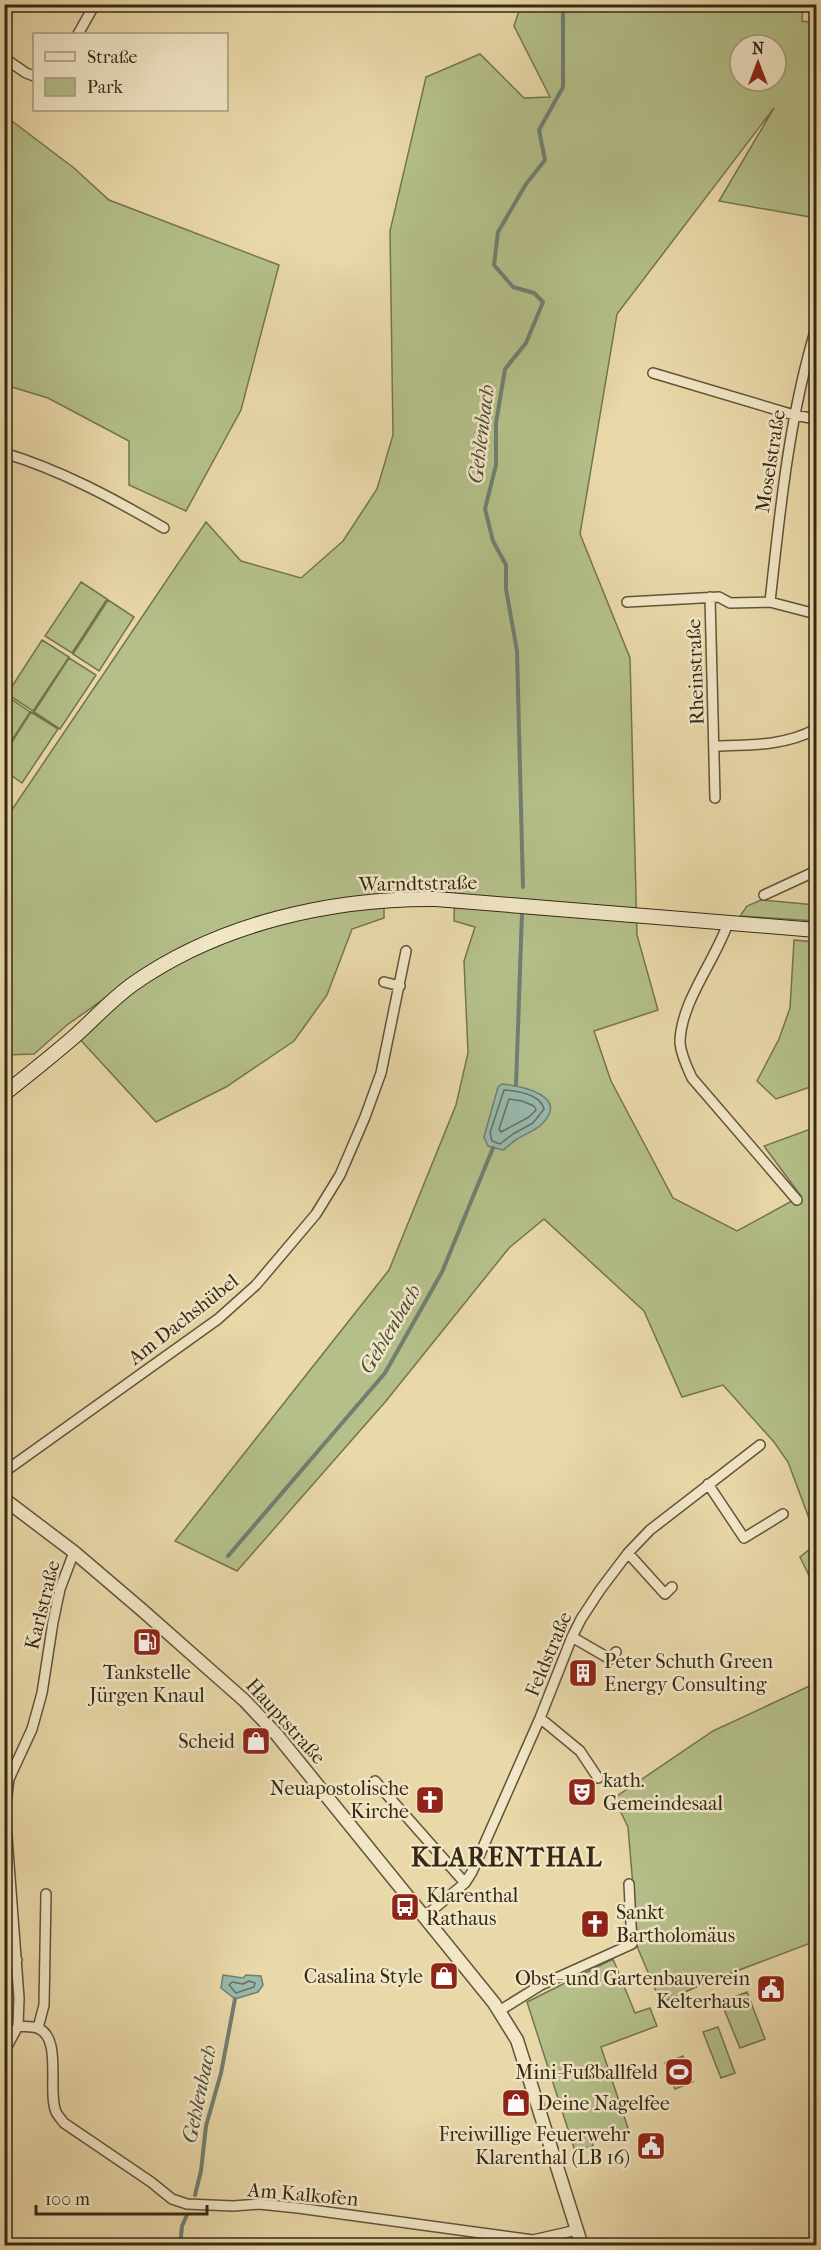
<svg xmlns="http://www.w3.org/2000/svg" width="821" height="2250" viewBox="0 0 821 2250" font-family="'IM FELL French Canon',serif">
  <rect width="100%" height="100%" fill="#e9d8a8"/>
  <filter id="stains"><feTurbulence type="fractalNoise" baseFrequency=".00333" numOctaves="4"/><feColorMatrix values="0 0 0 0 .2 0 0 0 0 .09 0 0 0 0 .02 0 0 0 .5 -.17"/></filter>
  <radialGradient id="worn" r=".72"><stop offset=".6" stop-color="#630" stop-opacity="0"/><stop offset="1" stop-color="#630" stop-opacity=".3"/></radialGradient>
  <path fill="#b4bf89" stroke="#747450" stroke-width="1.5" fill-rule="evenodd" d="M521 5H803L802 21 816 23V218L719 201 774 108 617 314 580 534 630 658 637 935 658 1010 594 1031 611 1081 673 1198 737 1231 801 1196 764 1146 816 1127V1537L788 1462 774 1442 723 1385 682 1397 644 1311 544 1219 509 1248 386 1401 237 1571 175 1541 389 1270 456 1105 468 1053 464 961 475 927 454 921 455 891H415L381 894 303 907 128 982 67 1025 34 1054 5 1055V820L206 522 241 561 301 578 343 541 377 489 393 435 390 231 426 77 480 54 524 98 550 97 514 26ZM740 45H776V81H740Z
    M4 115 74 168 109 200 279 265 241 410 186 511 129 485V441L48 398 5 385Z
    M81 582 107 599 72 653 45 636Z
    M108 600 134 617 99 671 73 654Z
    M42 640 69 657 33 711 7 694Z
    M69 658 96 675 60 729 34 712Z
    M5 695 30 712 5 751Z
    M31 712 58 729 22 783 5 771V753Z
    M761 900 816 905V921L740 916 747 906Z
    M384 904V918L352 929 327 995 294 1041 226 1087 156 1122 76 1035 161 971 255 929 305 915Z
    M794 940 816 942V1085L776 1099 757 1081 779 1039 790 1008Z
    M816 1544V1590L800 1557Z
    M816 1683V1941L705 1983 661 2003 636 1944 641 1942 637 1934 628 1827 614 1798 713 1731Z
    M613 1959 635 2013 650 2008 657 2026 601 2047 630 2134 620 2137 618 2131 591 2138 593 2146 575 2151 527 2002Z
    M747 1992 765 2039 740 2048 721 2002Z
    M718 2027 735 2073 721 2078 703 2032Z
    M683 2056 693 2082 675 2089 665 2063Z"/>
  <path fill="#98b9ad" stroke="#707f71" stroke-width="1.5" d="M502 1084C522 1086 570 1096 542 1124 535 1131 525 1134 517 1139 512 1142 508 1147 503 1150L488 1146 484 1137 498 1087Z
    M223 1975 243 1978 246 1975 261 1976 263 1985 258 1992 235 1999 221 1988Z"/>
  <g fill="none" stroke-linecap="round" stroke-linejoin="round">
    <path stroke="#667062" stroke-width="1.5" d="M504 1090C518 1091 540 1094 544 1109L533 1123 513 1134 500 1144 492 1141 490 1133Z
      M509 1099 522 1101 534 1106 536 1110 529 1117 501 1132 499 1129Z
      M249 1981 255 1983 254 1987 236 1993 229 1985 232 1982 243 1984Z"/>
    <path stroke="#707f71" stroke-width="4" d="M523 887 517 651 506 589V565L493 541 485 509 496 465V423L505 369 526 343 543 302 534 293 513 287 494 265 498 232 526 184 545 160 539 130 563 87V4
      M516 1085 522 913
      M228 1556 385 1373 442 1272 493 1148
      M195 2195 201 2171 206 2126 221 2073 235 1999
      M180 2246 182 2226 187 2215"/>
    <g stroke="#61543b" stroke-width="12">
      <path id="minor" d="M78 34 95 4
        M4 58 26 73 34 76
        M653 373 794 415 816 419
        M4 453C61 470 114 499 164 528
        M710 597 715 798
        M627 602 719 597 730 603 770 602 816 614
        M770 602C780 510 789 417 816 328
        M715 746C750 745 785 746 816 729
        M764 895 816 871
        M728 923C715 961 680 1003 680 1043 681 1055 687 1067 692 1078L797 1200
        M384 982 400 986
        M4 1472 218 1319 256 1285 316 1214 340 1175 365 1117 381 1073 406 951
        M708 1484 744 1538 783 1514
        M628 1553 665 1594 672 1587
        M572 1637 610 1659 616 1652
        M540 1718 580 1751 598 1778
        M375 1781 465 1883
        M424 1917 465 1883 472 1872 540 1718 572 1637 581 1619 600 1590 628 1553 650 1530 760 1445
        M4 1959 17 1960
        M499 2011 541 1985 632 1944 629 1884
        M18 2026C23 2027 31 2026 37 2028 63 2036 47 2091 56 2112 58 2116 62 2120 64 2123L151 2182 172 2199 187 2204 233 2206 259 2204 298 2208 533 2240 577 2230
        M38 2028 44 2005 46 1894
        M4 2052 18 2026 19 1998 5 1810 9 1779 32 1729 42 1693 53 1622 60 1589 74 1552"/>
    </g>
    <g stroke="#61543b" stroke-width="15">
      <path id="tertiary" d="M4 1499 74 1552 142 1610 245 1701 277 1735 494 2003 517 2040 582 2246"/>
    </g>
    <g stroke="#342817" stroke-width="16">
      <path id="secondary" d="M4 1094C28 1075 52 1056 75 1036 94 1019 112 999 133 984 220 923 332 898 436 899L816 930"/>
    </g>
    <use href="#minor" stroke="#f1e6c6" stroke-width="9"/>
    <use href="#tertiary" stroke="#f1e6c6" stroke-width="12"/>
    <use href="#secondary" stroke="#f1e6c6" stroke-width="14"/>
  </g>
  <defs>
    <g id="fuel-square" transform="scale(1.5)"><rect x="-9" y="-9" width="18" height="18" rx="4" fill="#8f2418" stroke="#f1e6c6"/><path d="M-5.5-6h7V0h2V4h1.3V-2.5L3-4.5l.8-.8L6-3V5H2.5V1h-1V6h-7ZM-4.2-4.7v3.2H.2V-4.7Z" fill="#fff"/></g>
    <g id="building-square" transform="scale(1.5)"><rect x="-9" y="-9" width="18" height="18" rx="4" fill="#8f2418" stroke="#f1e6c6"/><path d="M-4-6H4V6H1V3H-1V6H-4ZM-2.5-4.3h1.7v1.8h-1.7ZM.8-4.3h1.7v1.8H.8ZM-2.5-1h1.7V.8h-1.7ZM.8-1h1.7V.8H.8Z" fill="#fff"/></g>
    <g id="shop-square" transform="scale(1.5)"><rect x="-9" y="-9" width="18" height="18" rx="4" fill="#8f2418" stroke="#f1e6c6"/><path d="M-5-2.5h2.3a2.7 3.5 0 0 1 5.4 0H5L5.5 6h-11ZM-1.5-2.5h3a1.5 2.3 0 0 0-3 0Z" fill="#fff"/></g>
    <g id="theatre-square" transform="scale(1.5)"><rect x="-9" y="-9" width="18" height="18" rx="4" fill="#8f2418" stroke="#f1e6c6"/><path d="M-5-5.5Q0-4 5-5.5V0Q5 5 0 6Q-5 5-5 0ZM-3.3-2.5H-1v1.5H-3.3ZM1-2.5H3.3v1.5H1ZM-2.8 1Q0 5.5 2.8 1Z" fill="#fff"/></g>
    <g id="church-square" transform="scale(1.5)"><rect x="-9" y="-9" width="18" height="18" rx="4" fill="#8f2418" stroke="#f1e6c6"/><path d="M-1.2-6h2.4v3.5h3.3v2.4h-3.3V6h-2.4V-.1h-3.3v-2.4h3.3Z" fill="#fff"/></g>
    <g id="bus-square" transform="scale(1.5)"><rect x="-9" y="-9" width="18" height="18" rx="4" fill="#8f2418" stroke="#f1e6c6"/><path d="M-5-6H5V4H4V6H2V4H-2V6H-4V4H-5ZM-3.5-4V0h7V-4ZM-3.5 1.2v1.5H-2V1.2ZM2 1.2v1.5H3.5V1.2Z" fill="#fff"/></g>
    <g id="civic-square" transform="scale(1.5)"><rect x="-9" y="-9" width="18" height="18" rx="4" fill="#8f2418" stroke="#f1e6c6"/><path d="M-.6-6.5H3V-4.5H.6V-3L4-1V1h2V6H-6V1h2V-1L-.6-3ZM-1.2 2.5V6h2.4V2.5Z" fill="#fff"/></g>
    <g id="stadium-square" transform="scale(1.5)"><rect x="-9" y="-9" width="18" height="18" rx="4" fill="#8f2418" stroke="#f1e6c6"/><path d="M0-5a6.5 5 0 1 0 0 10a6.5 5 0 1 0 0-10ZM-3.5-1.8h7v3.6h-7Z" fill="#fff"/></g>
  </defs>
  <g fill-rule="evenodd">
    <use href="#fuel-square" x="147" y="1642"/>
    <use href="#building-square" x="583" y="1673"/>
    <use href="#shop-square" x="256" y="1741"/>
    <use href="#theatre-square" x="582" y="1792"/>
    <use href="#church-square" x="430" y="1800"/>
    <use href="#bus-square" x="405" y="1907"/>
    <use href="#church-square" x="595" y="1924"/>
    <use href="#shop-square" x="444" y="1976"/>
    <use href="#civic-square" x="771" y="1989"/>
    <use href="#stadium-square" x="679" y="2072"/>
    <use href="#shop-square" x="516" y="2103"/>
    <use href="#civic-square" x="651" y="2146"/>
  </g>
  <g text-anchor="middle" stroke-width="5" stroke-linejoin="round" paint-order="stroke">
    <g font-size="20" fill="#342817" stroke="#f1e6c6">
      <text transform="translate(770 461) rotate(-81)" y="7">Moselstraße</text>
      <text transform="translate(695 672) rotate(-92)" y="7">Rheinstraße</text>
      <text transform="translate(418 883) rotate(-1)" y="7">Warndtstraße</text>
      <text transform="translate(183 1319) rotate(-38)" y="7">Am Dachshübel</text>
      <text transform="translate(42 1605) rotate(-76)" y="7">Karlstraße</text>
      <text transform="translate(548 1654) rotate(-67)" y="7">Feldstraße</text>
      <text transform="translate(286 1721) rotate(48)" y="7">Hauptstraße</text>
      <text transform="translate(303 2194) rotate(5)" y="7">Am Kalkofen</text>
    </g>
    <g font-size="20" fill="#342817" stroke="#f1e6c6" text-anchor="end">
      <text x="604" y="1668" text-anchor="start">Peter Schuth Green<tspan x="604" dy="23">Energy Consulting</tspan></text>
      <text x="147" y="1679" text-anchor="middle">Tankstelle<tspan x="147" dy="23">Jürgen Knaul</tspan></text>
      <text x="235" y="1748">Scheid</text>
      <text x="603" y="1787" text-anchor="start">kath.<tspan x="603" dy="23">Gemeindesaal</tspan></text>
      <text x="409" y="1795">Neuapostolische<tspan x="409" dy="23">Kirche</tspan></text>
      <text x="426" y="1902" text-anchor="start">Klarenthal<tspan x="426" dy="23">Rathaus</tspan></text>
      <text x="616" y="1919" text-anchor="start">Sankt<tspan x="616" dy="23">Bartholomäus</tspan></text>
      <text x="423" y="1983">Casalina Style</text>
      <text x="750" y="1985">Obst- und Gartenbauverein<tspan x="750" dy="23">Kelterhaus</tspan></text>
      <text x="658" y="2079">Mini-Fußballfeld</text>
      <text x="537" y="2110" text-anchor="start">Deine Nagelfee</text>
      <text x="630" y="2141">Freiwillige Feuerwehr<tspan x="630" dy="23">Klarenthal (LB 16)</tspan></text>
    </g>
    <g font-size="21" font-style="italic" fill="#4d4c3c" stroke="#f1e6c6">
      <text transform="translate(481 434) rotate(-83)" y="7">Gehlenbach</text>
      <text transform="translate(390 1329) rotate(-59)" y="7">Gehlenbach</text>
      <text transform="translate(199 2094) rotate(-78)" y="7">Gehlenbach</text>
    </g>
    <g font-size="26" font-weight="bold" letter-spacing="1.5" fill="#342817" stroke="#f1e6c6">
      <text x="507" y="1866">KLARENTHAL</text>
    </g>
  </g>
  <rect width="821" height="2250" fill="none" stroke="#e9d8a8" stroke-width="24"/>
  <rect x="6" y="6" width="809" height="2238" fill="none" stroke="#342817" stroke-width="3"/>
  <rect x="12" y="12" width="797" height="2226" fill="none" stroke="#342817" stroke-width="1.5"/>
  <rect x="33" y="33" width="195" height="78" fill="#f1e6c6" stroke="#a59a80" stroke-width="1.5"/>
  <rect x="45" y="52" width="30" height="9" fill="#f1e6c6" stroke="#a59a80" stroke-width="1.5"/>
  <text x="87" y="63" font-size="18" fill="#342817">Straße</text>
  <rect x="45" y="78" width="30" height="18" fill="#b4bf89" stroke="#a59a80" stroke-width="1.5"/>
  <text x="87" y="93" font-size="18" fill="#342817">Park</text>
  <g transform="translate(758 63)"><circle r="28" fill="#f1e6c6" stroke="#a59a80" stroke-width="1.5"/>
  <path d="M0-4.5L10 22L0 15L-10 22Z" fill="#8f2418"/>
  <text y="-9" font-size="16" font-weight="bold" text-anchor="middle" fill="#342817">N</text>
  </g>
  <path d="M36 2205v9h171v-9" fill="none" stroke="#342817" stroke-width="3"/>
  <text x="45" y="2205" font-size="18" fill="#342817" stroke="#f1e6c6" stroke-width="4.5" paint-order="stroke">100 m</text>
  <rect width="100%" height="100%" filter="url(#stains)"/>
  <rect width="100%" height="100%" fill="url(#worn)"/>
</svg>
